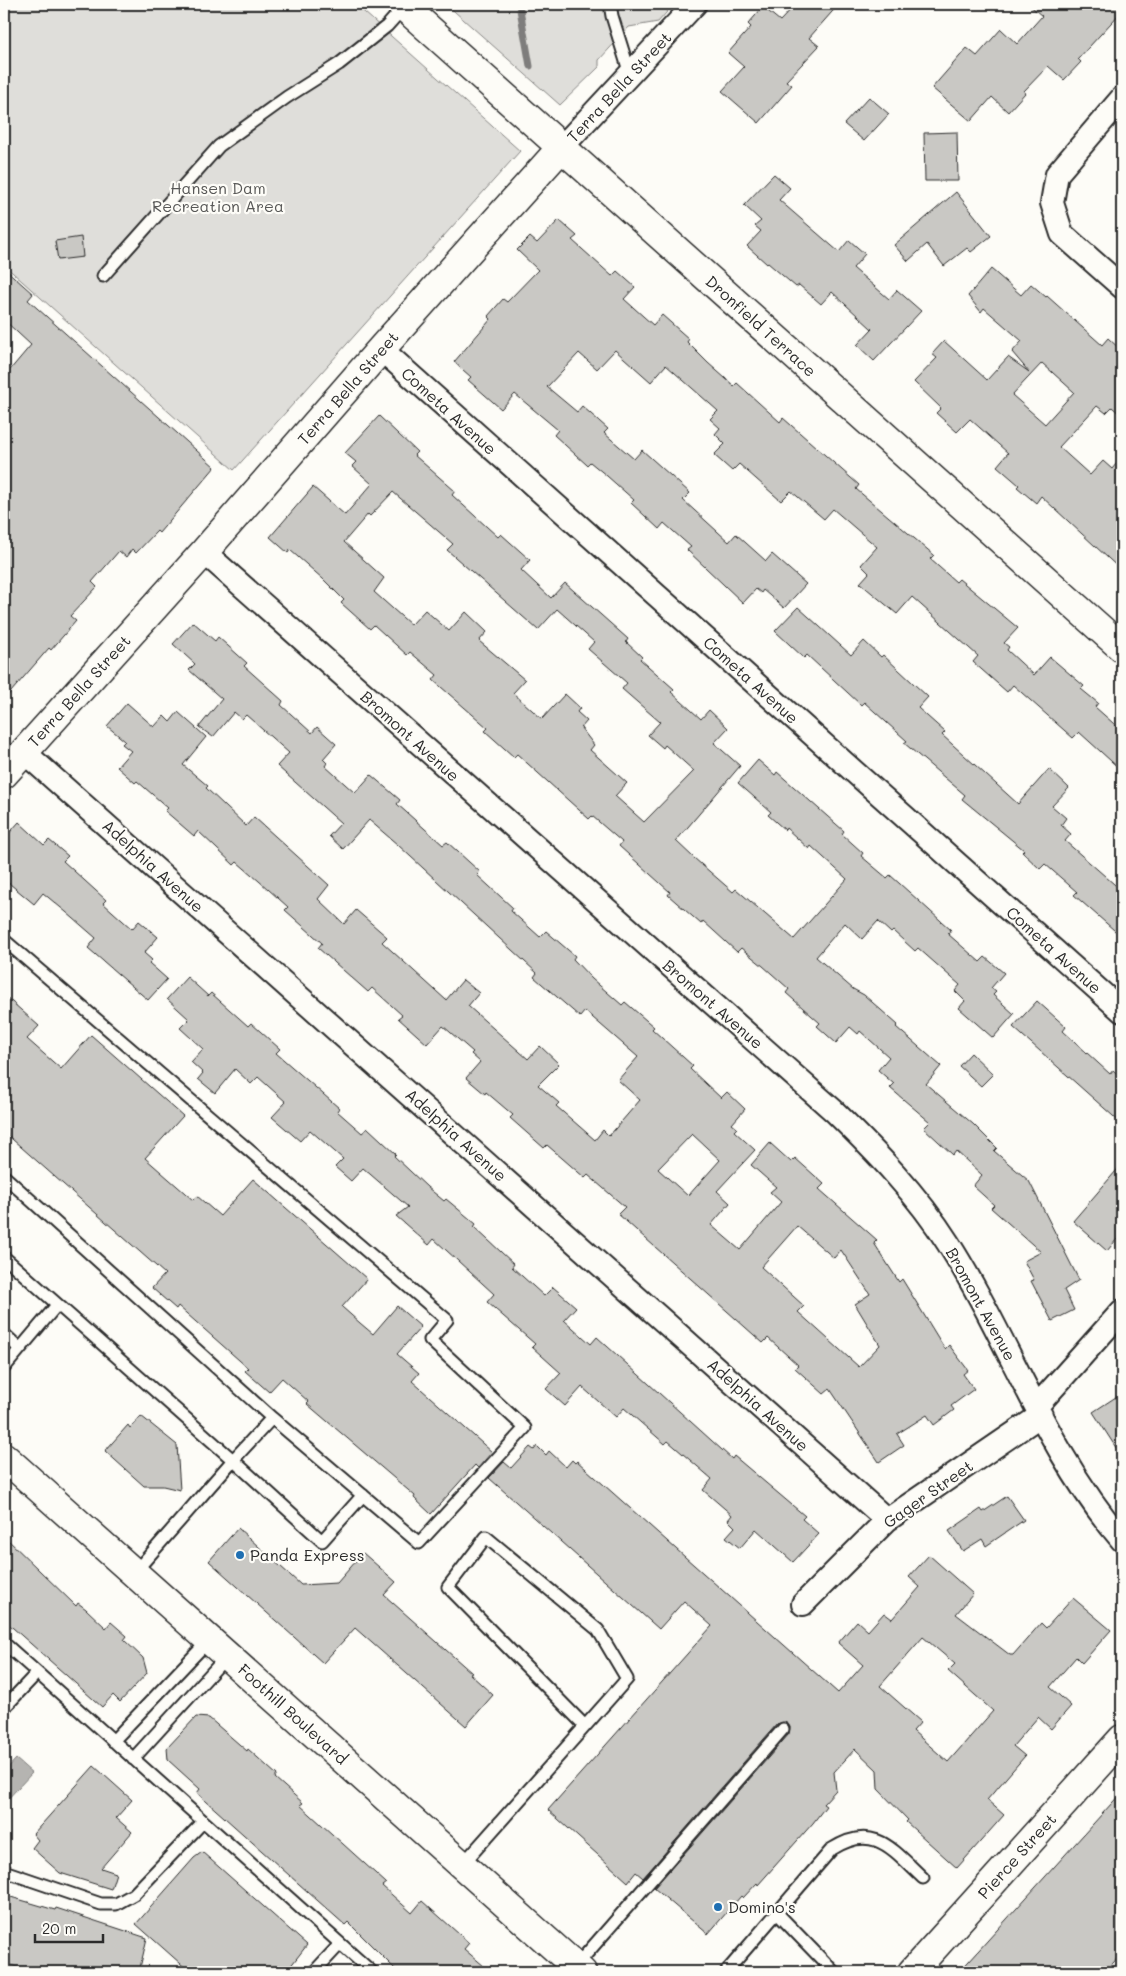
<svg xmlns="http://www.w3.org/2000/svg" width="1126" height="1976" viewBox="0 0 1126 1976" font-family="Mali,sans-serif">
  <rect width="100%" height="100%" fill="#fdfcf7"/>
  <filter id="ink" filterUnits="userSpaceOnUse"><feTurbulence type="fractalNoise" baseFrequency=".02" numOctaves="2"/><feDisplacementMap in="SourceGraphic" scale="10" xChannelSelector="R" yChannelSelector="G"/><feConvolveMatrix kernelMatrix="1 2 1 2 8 2 1 2 1" color-interpolation-filters="sRGB"/></filter>
  <g filter="url(#ink)">
    <path fill="#dfdeda" stroke="#858482" d="M4 4H355L520 151 234 470 4 265Z
      M446 4H674L658 22 629 27 599 60V67L560 105Z"/>
    <path fill="#b5b4b1" stroke="#7e7d7b" d="M16 1759 32 1773 4 1803V1772Z"/>
    <g fill="none" stroke-linecap="round" stroke-linejoin="round">
      <path stroke="#7e7d7b" stroke-width="7" d="M519 4 530 66"/>
    </g>
    <path fill="#c9c8c4" stroke="#2b2b2b" fill-rule="evenodd" d="M796 4H839L809 38 819 46 786 81 792 85 759 123 722 91 744 67 728 53 751 27 748 24 763 7 780 21Z
      M1028 4H1122V11L1078 59 1081 62 1064 80 1048 66 1024 91 1025 93 1008 112 992 97 971 121 932 88 967 48 977 56 1001 29 1017 44 1042 16Z
      M869 97 889 114 864 141 844 124Z
      M957 132 958 181H925L924 133Z
      M774 174 790 188 779 200 839 252 849 240 865 254 853 268 889 299 897 290 921 311 874 361 857 345 872 329 832 292 821 304 799 285 796 287 768 263 767 264 747 246 761 231 755 226 761 221 744 205Z
      M956 192 991 236 971 252 967 248 944 266 927 244 908 261 894 245Z
      M559 220 577 236 572 240 612 276 617 271 635 287 624 299 653 325 662 315 689 339 687 342 708 363 734 386 737 383 780 422 783 418 859 485 856 489 934 555 930 559 956 582 959 579 1018 628 1004 643 1009 647 1007 650 1034 675 1050 657 1084 686 1081 689 1098 703 1095 707 1122 731V771L1079 732 1073 738 1013 685 1007 692 973 662 978 656 912 597 897 614 860 583 869 573 861 565 877 547 833 509 824 519 791 491 781 501 739 464 732 471 714 455 725 444 715 434 720 428 710 419 718 411 666 365 651 382 615 350 597 369 579 353 547 387 577 412 582 406 608 429 604 433 634 459 642 450 690 493 683 500 729 542 736 534 766 561 772 554 806 584 784 608 763 590 761 593 756 589 743 603 687 550 691 547 664 523 659 529 631 503 634 500 607 476 590 462 587 465 554 435 558 430 515 394 501 409 468 380 471 377 454 362 491 319 488 316 503 299 507 302 538 270 517 250 530 237 537 243Z
      M81 237 83 257 58 260 55 241Z
      M4 268 33 294 28 300 215 467 159 533 157 531 136 553 132 549 126 557 119 551 92 582 97 587 70 616 76 621 51 650 49 648 4 700V377L31 345 4 320Z
      M991 269 1021 295 1031 284 1046 297 1047 296 1102 345 1108 338 1122 351V416L1112 407 1106 413 1097 406 1059 447 1090 475 1103 461 1112 469 1122 457V571L1041 496 1036 503 1017 487 1019 485 997 466 1008 453 970 419 957 432 936 413 941 408 914 382 937 358 932 354 944 341 987 380 1008 357 1029 372 1012 352 1022 341 984 308 981 312 968 296ZM1042 363 1074 392 1045 424 1012 395Z
      M379 416 417 452 414 455 455 491 452 495 498 537 501 534 530 560 521 570 551 598 565 583 628 639 626 642 642 657 640 659 674 689 671 692 701 719 709 710 728 728 714 743 740 766 676 841 694 858 733 892 736 889 794 939 847 879 811 846 809 849 786 828 785 830 768 815 771 812 738 783 758 760 775 775 777 772 844 831 842 834 863 853 861 856 887 878 890 875 919 901 951 930 948 934 980 962 985 957 1004 973 991 988 996 992 993 995 1014 1014 993 1038 959 1008 965 1001 955 991 960 985 918 948 915 951 893 931 891 933 878 921 862 939 845 923 816 957 853 989 864 995 898 1025 896 1027 941 1066 926 1084 973 1124 997 1148 994 1151 1029 1181 1079 1280 1064 1290 1074 1310 1052 1321 1031 1281 1034 1280 1024 1261 1041 1252 991 1208 994 1205 973 1186 982 1175 956 1151 953 1155 924 1128 930 1122 890 1088 894 1084 878 1070 889 1057 860 1031 858 1034 850 1027 836 1043 817 1026 820 1023 786 993 789 989 763 966 741 948 737 952 703 921 701 924 668 895 670 892 619 846 622 842 592 816 589 819 517 754 514 757 485 731 488 728 433 680 437 675 410 652 407 655 374 625 370 629 341 603 344 600 323 579 290 550 288 553 270 537 313 487 345 515 372 484 352 466 356 462 345 453ZM393 492 453 544 447 550 538 630 557 609 594 642 588 649 627 683 622 689 660 722 648 735 663 748 665 745 694 771 644 822 615 796 627 783 590 750 594 745 581 728 587 721 577 712 580 708 565 694 542 719 513 693 525 680 479 641 487 632 466 612 449 631 425 610 411 625 374 592 384 578 344 542 368 514 370 516Z
      M798 607 851 655 864 641 881 657 883 655 928 697 918 708 945 732 942 735 1018 804 1049 769 1069 788 1052 806 1066 818 1061 825 1071 834 1065 841 1122 891V937L1074 895 1077 892 1045 864 1040 869 1022 852 1024 850 962 799 965 795 904 743 907 741 864 702 861 705 807 655 804 658 775 631Z
      M193 622 215 641 218 637 247 663 244 666 283 701 281 705 312 733 317 727 336 744 323 759 327 763 325 766 355 793 371 775 400 800 397 804 443 845 447 842 480 872 477 875 513 908 511 911 540 937 546 931 575 956 573 959 592 979 622 1005 625 1002 654 1027 652 1029 693 1066 690 1069 721 1098 727 1092 745 1109 732 1124 737 1128 734 1131 755 1150 717 1191 730 1203 711 1225 740 1250 781 1202 770 1192 776 1187 751 1165 770 1143 791 1162 795 1158 824 1184 819 1189 877 1240 874 1243 899 1282 902 1279 945 1349 949 1345 968 1370 963 1374 974 1389 951 1406 954 1410 934 1425 927 1415 897 1434 904 1445 879 1462 830 1389 824 1394 795 1368 798 1365 768 1338 763 1343 618 1214 625 1207 588 1175 585 1178 547 1145 544 1148 510 1118 513 1115 486 1092 485 1094 466 1078 480 1062 471 1054 473 1052 443 1026 427 1044 398 1018 402 1015 372 988 368 992 318 948 322 943 285 910 288 907 259 881 237 862 234 865 198 831 194 836 165 811 168 808 137 781 135 783 117 767 131 751 122 744 125 741 107 726 127 703 154 727 164 716 170 722 178 712 206 737 183 765 208 786 206 788 246 826 254 817 329 885 318 899 344 924 356 910 387 937 382 942 446 1000 463 980 479 993 468 1006 528 1059 540 1046 559 1064 538 1085 559 1103 556 1106 595 1140 603 1130 609 1136 640 1100 618 1080 638 1057 585 1011 580 1017 534 977 537 973 398 845 369 820 343 849 329 836 341 823 277 766 289 753 246 715 242 719 234 712 213 737 199 727 222 699 189 670 195 664 173 644ZM692 1134 720 1160 688 1196 658 1169ZM797 1226 834 1258 841 1250 870 1294 855 1304 880 1345 859 1367 798 1312 804 1306 761 1267Z
      M19 822 44 845 49 840 68 856 63 861 106 900 103 903 132 929 139 921 158 937 144 953 152 960 149 963 167 979 148 1000 88 948 96 938 66 912 43 893 34 904 4 879V839Z
      M187 977 208 996 211 993 248 1026 251 1023 280 1049 276 1053 339 1108 337 1111 362 1133 368 1128 396 1154 394 1156 427 1187 444 1201 446 1199 476 1224 474 1227 514 1264 512 1267 544 1296 553 1287 576 1307 564 1320 591 1344 597 1337 732 1459 734 1456 805 1516 802 1519 819 1534 793 1562 756 1529 740 1548 726 1537 735 1527 728 1520 732 1515 703 1490 712 1479 668 1441 665 1444 624 1408 616 1417 582 1387 565 1406 546 1389 561 1373 532 1347 535 1344 487 1302 494 1294 434 1239 429 1245 396 1216 408 1207 363 1168 351 1181 335 1167 343 1159 310 1130 300 1141 272 1117 286 1102 258 1077 251 1084 235 1069 215 1093 198 1079 203 1073 191 1062 203 1049 180 1028 189 1019 167 999Z
      M4 995 39 1026 27 1039 61 1069 91 1035 183 1116 145 1158 193 1200 197 1196 220 1216 253 1179 367 1279 342 1307 360 1323 373 1334 397 1306 421 1327 397 1354 419 1373 412 1381 492 1452 478 1468 475 1465 431 1514 414 1498 415 1496 307 1404 309 1402 282 1378 269 1392 245 1371 248 1368 178 1306 176 1309 152 1288 165 1274 4 1132Z
      M1037 1001 1066 1027 1063 1031 1110 1074 1113 1070 1122 1078V1124L1013 1027Z
      M971 1053 993 1074 981 1086 959 1066Z
      M1122 1164V1233L1107 1251 1073 1221Z
      M1122 1393V1457L1093 1412Z
      M141 1416 177 1445 180 1490 163 1486H144L105 1451 128 1425 130 1428Z
      M537 1446 546 1455 549 1451 566 1467 572 1460 575 1463 577 1461 838 1693 863 1665 838 1643 857 1621 868 1631 884 1613 892 1619 920 1587 909 1577 929 1555 973 1594 956 1614 1010 1655H1013L1041 1623 1046 1628 1073 1598 1111 1630 1082 1663 1076 1657 1050 1687 1071 1706 1051 1729 1038 1717 1013 1746 1025 1756 987 1800 1004 1815 957 1868 906 1822 908 1820 878 1789 877 1770 855 1749 834 1772 836 1790 823 1804 826 1806 813 1823 758 1885 757 1883 743 1898 741 1896 708 1934 654 1888 789 1734 790 1727 785 1722 777 1724 643 1878 636 1872 628 1882 548 1810 712 1626 684 1601 659 1629 489 1478 504 1462 511 1468 530 1447 534 1450ZM923 1637 955 1664 948 1671 993 1711 948 1762 913 1731 921 1722 880 1686Z
      M1007 1496 1024 1520 986 1546 982 1539 963 1551 949 1531 981 1509 983 1512Z
      M238 1528 301 1585 337 1583 363 1553 396 1582 384 1595 472 1673 470 1674 493 1695 466 1726 355 1628 323 1663 209 1561Z
      M4 1536 76 1606 78 1603 86 1609 106 1628 111 1622 127 1636 124 1640 143 1658 147 1673 120 1702 113 1695 102 1707 4 1620Z
      M196 1717 209 1718 247 1751 248 1749 277 1775 275 1778 303 1803 300 1805 386 1883 382 1886 412 1913 422 1901 469 1943 464 1949 491 1972H398L348 1922 345 1925 197 1793 200 1789 168 1760 167 1748Z
      M94 1766 132 1800 116 1818 132 1832 101 1868 116 1873 111 1889 60 1873 32 1848 38 1840 33 1834Z
      M1122 1792V1953L1105 1972H959Z
      M202 1852 307 1945 286 1972H190L136 1924 194 1858Z
      M4 1895 55 1910 56 1908 147 1938 139 1972H33L4 1963Z"/>
    <g fill="none" stroke-linecap="round" stroke-linejoin="round">
      <g stroke="#2b2b2b" stroke-width="15">
        <path id="lane" d="M610 4 612 16 630 74
          M103 276 219 146 287 97 339 64 387 26 404 7
          M4 940 447 1320 430 1340 525 1428 419 1543 272 1418 233 1460 322 1541 363 1495
          M4 1176 272 1418
          M4 1257 233 1460 134 1573
          M4 1334 20 1349
          M4 1368 57 1305
          M4 1643 372 1972
          M4 1708 37 1673
          M113 1741 209 1640
          M133 1759 227 1656
          M462 1865 627 1679 598 1630 486 1537 448 1587 585 1726
          M4 1871 101 1904H116L134 1894 203 1822
          M777 1913 834 1972
          M575 1967 783 1729
          M314 1972 340 1944
          M726 1972 832 1849C874 1822 893 1850 923 1878"/>
      </g>
      <g stroke="#2b2b2b" stroke-width="26">
        <path id="street" d="M1122 98 1057 174 1052 203 1062 234 1122 287
          M561 148 695 4
          M381 349 1122 1011
          M204 552 834 1111C875 1151 917 1194 948 1243 1009 1339 1047 1453 1122 1540
          M24 752 887 1520
          M1037 1406 1122 1311
          M803 1604 887 1520 1041 1415"/>
      </g>
      <g stroke="#2b2b2b" stroke-width="31">
        <path id="secondary" d="M401 4 1122 648
          M4 774 204 552 381 349 561 148
          M912 1972 1122 1739"/>
      </g>
      <g stroke="#2b2b2b" stroke-width="31">
        <path id="primary" d="M4 1457 582 1972"/>
      </g>
      <use href="#lane" stroke="#fdfcf7" stroke-width="11"/>
      <use href="#street" stroke="#fdfcf7" stroke-width="22"/>
      <use href="#secondary" stroke="#fdfcf7" stroke-width="28"/>
      <use href="#primary" stroke="#fdfcf7" stroke-width="28"/>
    </g>
  </g>
  <g fill="#1f6fb2" stroke="#fdfcf7" stroke-width="2">
    <circle cx="240" cy="1555" r="5"/>
    <circle cx="718" cy="1907" r="5"/>
  </g>
  <g text-anchor="middle" stroke-width="4.5" stroke-linejoin="round" paint-order="stroke">
    <g font-size="16" fill="#2b2b2b" stroke="#fdfcf7">
      <text transform="translate(619 87) rotate(-47)" y="6">Terra Bella Street</text>
      <text transform="translate(761 326) rotate(42)" y="6">Dronfield Terrace</text>
      <text transform="translate(348 388) rotate(-49)" y="6">Terra Bella Street</text>
      <text transform="translate(449 411) rotate(42)" y="6">Cometa Avenue</text>
      <text transform="translate(751 680) rotate(42)" y="6">Cometa Avenue</text>
      <text transform="translate(79 691) rotate(-48)" y="6">Terra Bella Street</text>
      <text transform="translate(410 736) rotate(42)" y="6">Bromont Avenue</text>
      <text transform="translate(153 866) rotate(42)" y="6">Adelphia Avenue</text>
      <text transform="translate(1054 950) rotate(42)" y="6">Cometa Avenue</text>
      <text transform="translate(713 1004) rotate(41)" y="6">Bromont Avenue</text>
      <text transform="translate(456 1135) rotate(42)" y="6">Adelphia Avenue</text>
      <text transform="translate(981 1304) rotate(61)" y="6">Bromont Avenue</text>
      <text transform="translate(758 1405) rotate(42)" y="6">Adelphia Avenue</text>
      <text transform="translate(928 1494) rotate(-35)" y="6">Gager Street</text>
      <text transform="translate(293 1714) rotate(42)" y="6">Foothill Boulevard</text>
      <text transform="translate(1017 1856) rotate(-48)" y="6">Pierce Street</text>
    </g>
    <g font-size="16" fill="#585857" stroke="#fdfcf7">
      <text x="218" y="194">Hansen Dam<tspan x="218" dy="18">Recreation Area</tspan></text>
    </g>
    <g font-size="16" fill="#2b2b2b" stroke="#fdfcf7" text-anchor="start">
      <text x="250" y="1561">Panda Express</text>
      <text x="728" y="1913">Domino's</text>
    </g>
  </g>
  <rect width="1126" height="1976" fill="none" stroke="#fdfcf7" stroke-width="20"/>
  <rect x="10" y="10" width="1106" height="1956" fill="none" stroke="#2b2b2b" stroke-width="2" filter="url(#ink)"/>
  <path d="M35 1934v8h68v-8" fill="none" stroke="#2b2b2b" stroke-width="2.5"/>
  <text x="42" y="1934" font-size="15" fill="#2b2b2b" stroke="#fdfcf7" stroke-width="4" paint-order="stroke">20 m</text>
</svg>
